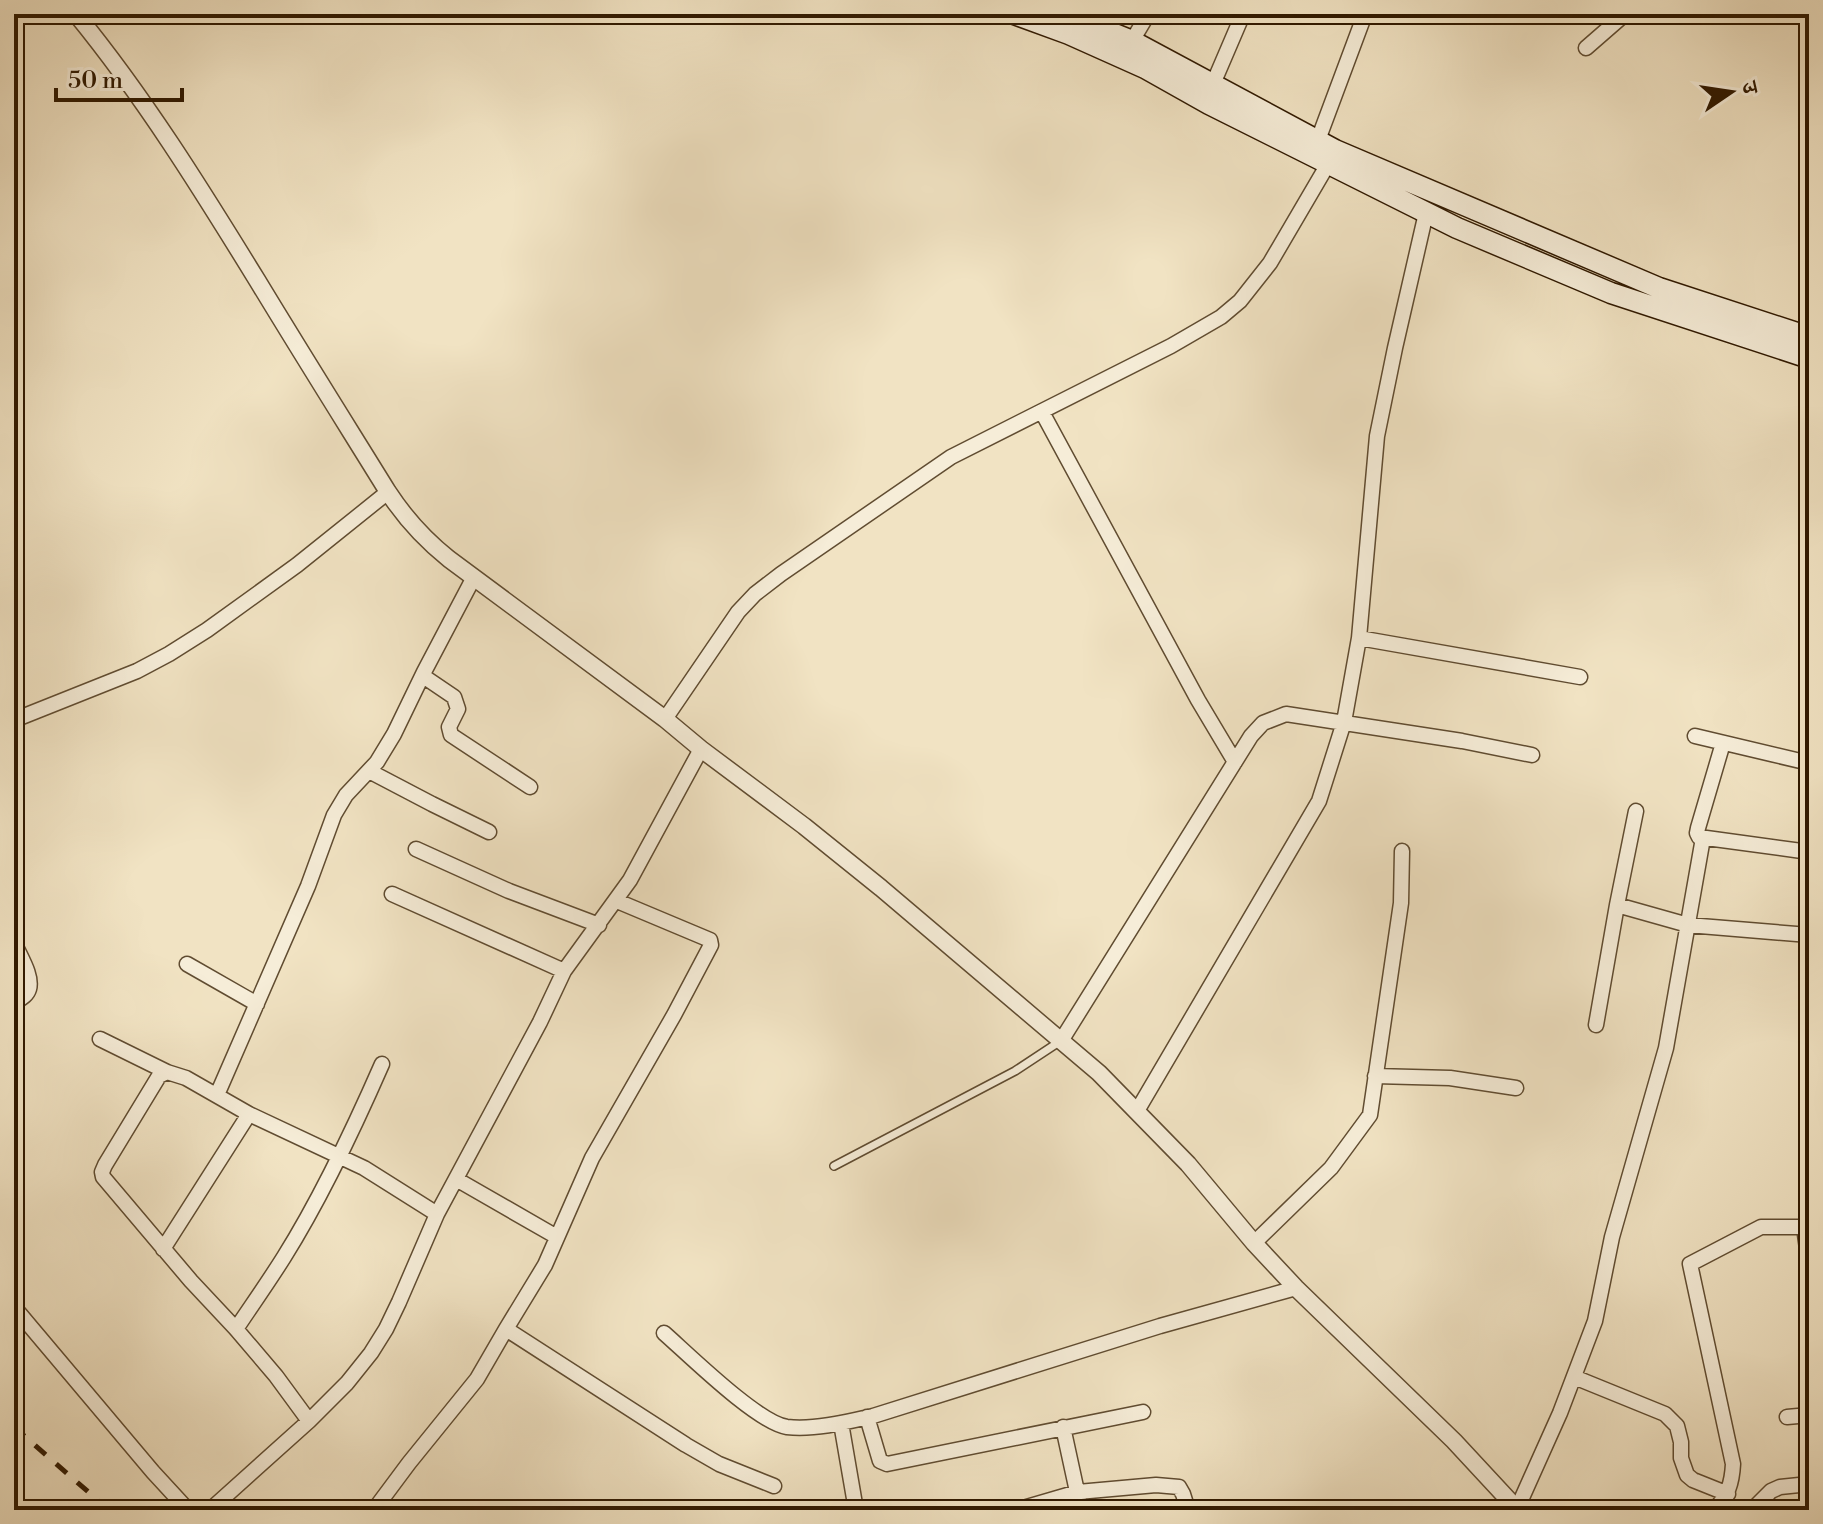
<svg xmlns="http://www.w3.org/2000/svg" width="1823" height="1524" viewBox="0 0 1823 1524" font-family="'Libre Bodoni','Noto Serif Devanagari',serif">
  <rect width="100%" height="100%" fill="#f1e3c3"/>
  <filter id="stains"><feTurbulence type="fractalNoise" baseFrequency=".0025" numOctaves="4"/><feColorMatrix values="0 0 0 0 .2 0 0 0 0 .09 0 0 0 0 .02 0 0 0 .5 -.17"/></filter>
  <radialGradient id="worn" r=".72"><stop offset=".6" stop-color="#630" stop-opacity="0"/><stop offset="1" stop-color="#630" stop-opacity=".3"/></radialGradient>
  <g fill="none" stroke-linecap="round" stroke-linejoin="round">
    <g stroke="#604c31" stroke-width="10">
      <path id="service" d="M834 1166 1015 1071 1059 1042"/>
    </g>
    <g stroke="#604c31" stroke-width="17">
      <path id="minor" d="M1132 41 1148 14
        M1586 48 1625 14
        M1213 84 1243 14
        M1318 140 1365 14
        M1042 412 1198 700 1235 762
        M1359 638 1580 677
        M423 676 454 697 458 709 449 727 451 735 530 787
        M665 719 738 612 755 594 781 574 951 457 1171 346 1221 317 1240 301 1270 263 1328 164
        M14 720 137 671 169 654 207 630 297 565 388 492
        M1695 736 1809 763
        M1723 743 1698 828 1697 833 1699 837 1809 852
        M369 771 432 804 489 832
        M416 849 509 891 599 925
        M392 894 564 971
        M1617 905 1636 811
        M14 942C19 955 33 975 29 989 27 996 20 999 14 1003
        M187 964 257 1004
        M1596 1025 1617 905 1688 925 1809 935
        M100 1039 167 1072
        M1061 1041 1251 736 1263 723 1286 714 1462 741 1532 755
        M1375 1076 1450 1078 1516 1088
        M217 1095 308 886 334 815 346 795 377 762 394 734 424 672 474 577
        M1137 1111 1319 801 1344 722 1359 638 1377 436 1395 348 1426 213
        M456 1179 557 1237
        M1804 1227 1809 1263
        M1254 1243 1331 1168 1370 1115 1401 903 1402 851
        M163 1249 249 1114
        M14 1307 153 1472 188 1510
        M236 1329C252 1305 269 1281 284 1257 321 1198 354 1128 382 1064
        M506 1329 686 1445 719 1464 774 1486
        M664 1333C689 1355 758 1423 787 1427 815 1430 847 1422 873 1416L1160 1326 1296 1288
        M1574 1377 1665 1414 1677 1426 1681 1442V1458L1687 1475 1693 1480 1728 1494
        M867 1417 880 1461 887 1464 1143 1412
        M1787 1417 1809 1415
        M309 1421 276 1376 236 1329 191 1281 103 1177 102 1172 105 1165 159 1076 167 1072 186 1078 249 1114 364 1168 437 1214
        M841 1423 856 1510
        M1063 1427 1081 1510
        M1517 1509 1560 1413 1595 1321 1612 1237 1666 1048 1703 838
        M210 1510 309 1421 347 1383 371 1353 386 1329 399 1302 437 1214 540 1022 564 971 630 880 701 749
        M374 1510 409 1463 477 1379 506 1329 545 1265 592 1158 674 1015 711 945 710 940 617 901
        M1016 1510 1078 1492 1156 1485 1179 1487 1183 1494 1188 1510
        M1714 1510C1728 1496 1732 1483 1733 1464L1690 1264 1761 1227H1809
        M1752 1510 1771 1491 1780 1487 1809 1484"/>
    </g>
    <g stroke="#604c31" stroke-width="19">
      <path id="tertiary" d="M76 14C144 97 201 189 257 280 300 351 344 421 388 492 405 518 424 539 449 559L665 719 701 749 804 826 881 888 1099 1073 1188 1164 1254 1243 1296 1288 1454 1441 1518 1510"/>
    </g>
    <g stroke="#301900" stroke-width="23">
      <path id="secondary" d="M1014 14 1069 34 1145 68 1209 104 1457 228 1611 293 1809 358
        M1065 14 1132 41 1335 150 1659 288 1809 337"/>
    </g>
    <use href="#service" stroke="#f6edd8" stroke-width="7"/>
    <use href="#minor" stroke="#f6edd8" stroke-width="14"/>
    <use href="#tertiary" stroke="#f6edd8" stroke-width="16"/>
    <use href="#secondary" stroke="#f6edd8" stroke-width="20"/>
    <path stroke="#301900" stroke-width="5" stroke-dasharray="14 14" stroke-linecap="butt" d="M14 1427 109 1510"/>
  </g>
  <rect width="1823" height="1524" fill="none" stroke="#f1e3c3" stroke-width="48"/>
  <rect x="16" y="16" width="1791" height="1492" fill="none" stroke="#301900" stroke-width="4"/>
  <rect x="24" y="24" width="1775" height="1476" fill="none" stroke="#301900" stroke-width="2"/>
  <g transform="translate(1731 92) rotate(77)" stroke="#f6edd8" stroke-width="6" paint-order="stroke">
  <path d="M0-6L14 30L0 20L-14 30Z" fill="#301900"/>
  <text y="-12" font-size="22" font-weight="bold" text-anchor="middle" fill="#301900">उ</text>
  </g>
  <path d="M56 88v12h126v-12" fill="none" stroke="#301900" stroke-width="4"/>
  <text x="68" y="88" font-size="24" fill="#301900" stroke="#f6edd8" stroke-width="6" paint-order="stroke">50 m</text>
  <rect width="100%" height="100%" filter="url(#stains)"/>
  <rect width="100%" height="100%" fill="url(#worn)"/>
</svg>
